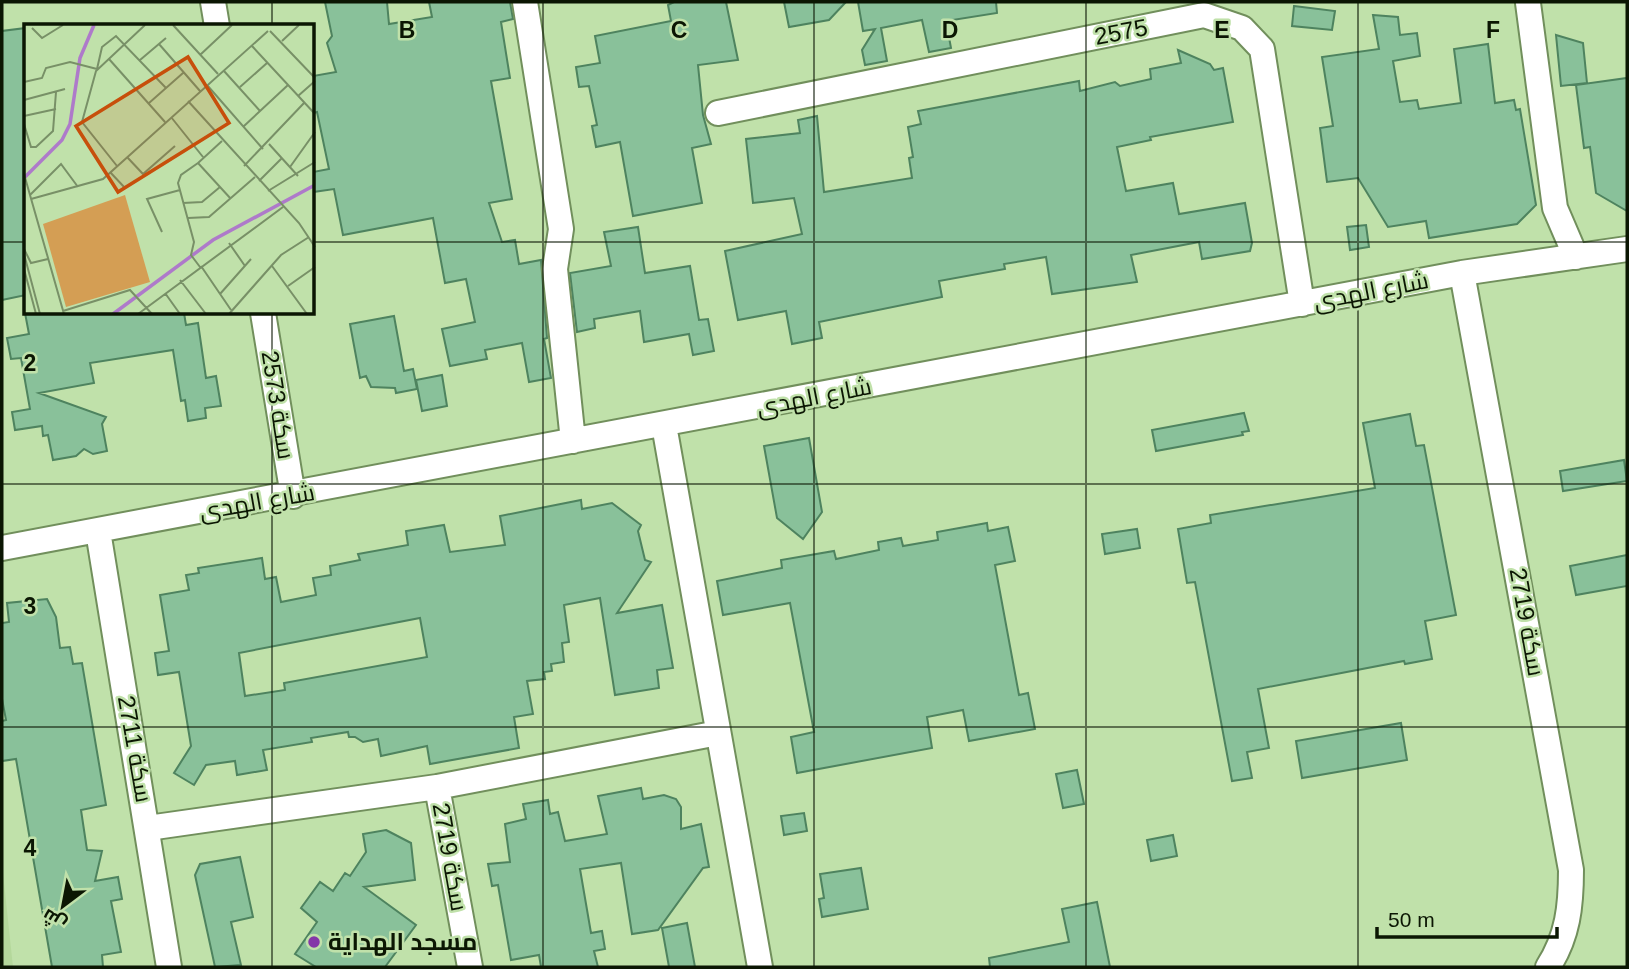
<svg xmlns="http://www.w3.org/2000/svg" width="1629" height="969" viewBox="0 0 1629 969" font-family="Helvetica,Cairo,sans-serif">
  <rect width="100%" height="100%" fill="#c0e1aa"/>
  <path fill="#b4d89b" d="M2 864 13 967H2Z"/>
  <path fill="#89c19a" stroke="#4e835f" stroke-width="2" fill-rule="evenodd" d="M325 2H387L389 24 432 17 429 2H510L513 19 501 22 510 78 491 81 512 199 489 203 502 242 515 240 519 264 541 260 547 338 544 339 551 378 529 382 522 343 485 350 487 359 450 366 442 329 475 322 466 279 445 283 433 218 343 235 334 189 313 192V172L329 169 317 112 313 113V76L336 72 327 43 332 36Z
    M674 2H726L738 60 698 65 703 115 711 144 692 148 702 203 633 216 620 142 596 147 592 126 597 125 589 86 579 87 576 67 600 63 595 36 671 21 668 5Z
    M784 2H846L829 20 789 27Z
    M858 2H996L997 13 946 21 951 48 929 52 922 20 881 28 887 61 865 65 862 50 875 29 863 31Z
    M1294 6 1335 11 1332 30 1292 26Z
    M1373 15 1398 17 1400 35 1417 33 1420 56 1393 61 1400 102 1417 100 1419 109 1461 103 1454 49 1488 44 1495 103 1514 100 1516 110 1520 109 1536 205 1517 224 1429 238 1426 221 1388 227 1358 178 1327 182 1320 128 1333 126 1322 57 1379 49Z
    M26 28V295L2 300V31Z
    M1556 35 1583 43 1587 83 1561 86Z
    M1178 50 1210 64 1214 70 1223 68 1233 122 1150 137 1151 140 1117 147 1126 191 1173 183 1179 214 1245 203 1252 243 1250 251 1202 259 1199 242 1131 255 1137 282 1052 294 1046 257 1004 264 1005 269 939 281 942 297 819 322 822 338 792 344 786 311 738 320 725 251 802 234 794 198 753 203 746 139 800 133 798 120 817 116 824 192 912 178 909 158 913 157 908 127 921 124 918 111 1079 81 1080 91 1115 82 1120 86 1151 79 1150 69 1181 63Z
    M1627 78V211L1596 193 1590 147 1584 148 1576 85Z
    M1366 225 1369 247 1350 250 1347 227Z
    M638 227 645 273 690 266 699 320 708 319 714 351 693 355 689 334 644 342 640 311 594 319 595 328 577 332 570 273 611 266 604 232Z
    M25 313H184L186 325 198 323 206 378 216 376 221 406 205 408 206 418 188 421 185 400 181 401 173 350 90 363 94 383 39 393 106 417 102 424 107 451 93 454 84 449 76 456 53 460 48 435 43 436 42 426 15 430 12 412 30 409 21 358 11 359 7 338 29 334Z
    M394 316 404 371 413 369 417 389 396 393 395 388 371 387 366 376 360 378 350 324Z
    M442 375 447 406 422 411 416 380Z
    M1244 413 1249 431 1242 432 1243 435 1156 451 1152 430Z
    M1410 414 1416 446 1424 445 1456 615 1425 621 1432 659 1405 664 1404 661 1258 689 1269 748 1247 752 1252 778 1232 781 1195 582 1187 583 1178 529 1211 523 1210 515 1375 488 1363 423Z
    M809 438 822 512 803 539 777 518 764 446Z
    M1624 460 1627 481 1563 491 1560 471Z
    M581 500 582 509 612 503 641 525 638 531 645 560 651 562 617 613 662 605 673 668 657 670 659 688 615 695 600 598 564 605 569 642 562 643 564 662 551 664 552 671 544 672 545 679 527 681 533 714 514 717 519 748 430 764 427 746 381 756 378 739 363 742 355 737H349L348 732 311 738 312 742 263 750 267 770 237 775 235 761 206 765 194 785 174 773 191 746 179 672 158 675 155 653 169 651 160 595 189 590 186 575 199 573 198 568 262 558 265 579 276 577 281 602 316 595 313 578 331 575 330 566 360 560 358 554 408 545 406 531 444 525 450 552 505 545 500 516ZM420 618 427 657 284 683 285 690 245 696 239 653Z
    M987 523 988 531 1008 527 1015 561 995 565 1019 695 1028 693 1035 729 969 741 963 710 927 717 932 748 797 773 791 737 814 732 790 603 723 615 717 581 782 568 781 560 834 551 836 559 879 550 878 542 901 538 903 546 938 540 937 532Z
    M1137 529 1140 548 1105 554 1102 534Z
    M1627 555V586L1576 595 1570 566Z
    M47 599 56 617 60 648 70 647 73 664 82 663 106 805 81 810 87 850 102 851 95 881 118 877 122 899 111 901 121 952 102 955 103 967H52L16 759 2 761V721L6 720 2 699V623L9 622 7 603Z
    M1401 723 1407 760 1302 778 1296 741Z
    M1077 770 1084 804 1063 808 1056 774Z
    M641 788 643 799 664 795 676 799 681 807V829L701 824 709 867 703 868 658 930 632 934 621 863 580 869 591 933 602 931 605 949 594 951 598 967H541L539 955 511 960 498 885 492 886 488 864 510 862 505 824 526 819 523 804 548 800 550 814 558 812 565 841 607 834 598 796Z
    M804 813 807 831 784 835 781 816Z
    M386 830 411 843 415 880 364 887 416 925 385 967H316L295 954 317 922 301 908 320 882 333 891 345 873 350 876 366 852 363 834Z
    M1173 835 1177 856 1151 861 1147 840Z
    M240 857 253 917 231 922 241 965 215 967 195 875 200 864Z
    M861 868 868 909 822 917 819 899 824 898 820 874Z
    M1097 902 1110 967H990L989 958 1069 942 1062 909Z
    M687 923 695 967H669L662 928Z"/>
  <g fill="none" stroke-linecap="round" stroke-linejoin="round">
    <g stroke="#718f5c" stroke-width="28">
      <path id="minor" d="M213 2 217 26
        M525 2 561 229 555 269 573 441
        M1528 3 1555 208 1576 257
        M718 113 1204 15 1242 28 1262 49 1302 304
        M1462 273 1571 870C1571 906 1568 936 1548 967
        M263 313 293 496
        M664 425 760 967
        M98 531 169 967
        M2 548 1462 273 1627 249
        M437 787 470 967
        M148 828 437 787 718 733"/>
    </g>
    <use href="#minor" stroke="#fff" stroke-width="24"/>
  </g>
  <path fill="none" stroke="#0b1603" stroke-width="2" stroke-opacity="0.55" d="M272 2V26M543 2V967M814 2V967M1086 2V967M1358 2V967M2 242H26M313 242H1627M272 313V967M2 484H1627M2 727H1627"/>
  <circle fill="#8437a8" stroke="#c0e1aa" stroke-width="2.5" cx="314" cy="942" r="7"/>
  <g text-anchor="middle" stroke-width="5" stroke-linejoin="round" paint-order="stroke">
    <g font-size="24" fill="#0b1603" stroke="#c0e1aa">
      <text transform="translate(1121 32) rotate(-11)" y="8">2575</text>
      <text transform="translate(1371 291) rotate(-11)" y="8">شارع الهدى</text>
      <text transform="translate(814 397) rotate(-11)" y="8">شارع الهدى</text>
      <text transform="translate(278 405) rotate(81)" y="8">سكة 2573</text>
      <text transform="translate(257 502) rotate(-10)" y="8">شارع الهدى</text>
      <text transform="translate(1527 622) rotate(80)" y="8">سكة 2719</text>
      <text transform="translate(135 749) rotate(80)" y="8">سكة 2711</text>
      <text transform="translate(450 857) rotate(80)" y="8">سكة 2719</text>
    </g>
    <g font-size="24" font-weight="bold" fill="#0b1603" stroke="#c0e1aa" text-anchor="start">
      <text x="328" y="950">مسجد الهداية</text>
    </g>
  </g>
  <g transform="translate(24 24)">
    <rect width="290" height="290" fill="#c0e1aa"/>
    <path d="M101 171 126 258 42 283 19 200Z" fill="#d49e54"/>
    <path fill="none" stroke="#ae7aca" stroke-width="3.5" d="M1 153 38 116 46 100 56 34 70 1M89 290 189 216 291 161"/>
    <path fill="none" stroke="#789067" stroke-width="2" d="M149 1 194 50M8 4 18 14 39 1M246 7 291 54M258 17 275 1M135 20 176 67M228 22 291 90M176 31 208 1M85 35 141 98M116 36 142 14M73 45 78 23 92 12 142 64M200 47 236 87M0 58 18 54 22 44 46 38 73 45M183 61 239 125M216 63 243 39M274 72 291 57M0 76 41 65M164 77 275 199 291 223M125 79 159 49M0 92 32 85M147 93 179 133M0 100 7 123H12L29 107 32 68M220 102 264 61M198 117 174 139 207 175M245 120 274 152M103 133 119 150 151 122M174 139 157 151 154 159 170 218 167 231 176 243M93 142 58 98 72 47 121 1M220 142 280 79M266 143 291 108M86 148 101 164M0 150 40 290M235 157 258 134M244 167 291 138M6 171 37 140 54 163M7 175 79 155 244 7M159 179 178 178 196 163M164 194 185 193 231 153M138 208 123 175 156 166M205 219 221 242M0 225 7 239 24 235M0 230 16 290M177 242 207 286M248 242 283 290M0 245 12 290M156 256 182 290M264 262 291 243M141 269 156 290M196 270 227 235M39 287 106 266 128 290M114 290 259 183M205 290 257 231 285 213"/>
    <path fill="#c74f0b" fill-opacity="0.15" stroke="#c74f0b" stroke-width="3.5" d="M164 33 205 99 94 168 52 102Z"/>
    <rect width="290" height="290" fill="none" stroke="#0b1603" stroke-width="3.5"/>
  </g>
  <g font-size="23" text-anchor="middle" font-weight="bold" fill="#0b1603" stroke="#c0e1aa" stroke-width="5" stroke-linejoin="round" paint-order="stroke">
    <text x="407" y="38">B</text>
    <text x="679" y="38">C</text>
    <text x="950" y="38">D</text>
    <text x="1222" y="38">E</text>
    <text x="1493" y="38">F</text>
    <text x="30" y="371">2</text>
    <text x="30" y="614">3</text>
    <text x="30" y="856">4</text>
  </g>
  <rect width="1629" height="969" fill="none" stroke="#0b1603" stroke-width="7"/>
  <g transform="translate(63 906) rotate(212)" stroke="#c0e1aa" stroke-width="5" paint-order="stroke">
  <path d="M0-5L12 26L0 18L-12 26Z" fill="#0b1603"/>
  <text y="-10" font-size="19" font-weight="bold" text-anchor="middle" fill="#0b1603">ش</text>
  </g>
  <path d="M1377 927v10h180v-10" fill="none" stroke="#0b1603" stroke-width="3.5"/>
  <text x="1388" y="927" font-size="21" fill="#0b1603" stroke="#c0e1aa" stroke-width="5" paint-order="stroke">50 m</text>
</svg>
